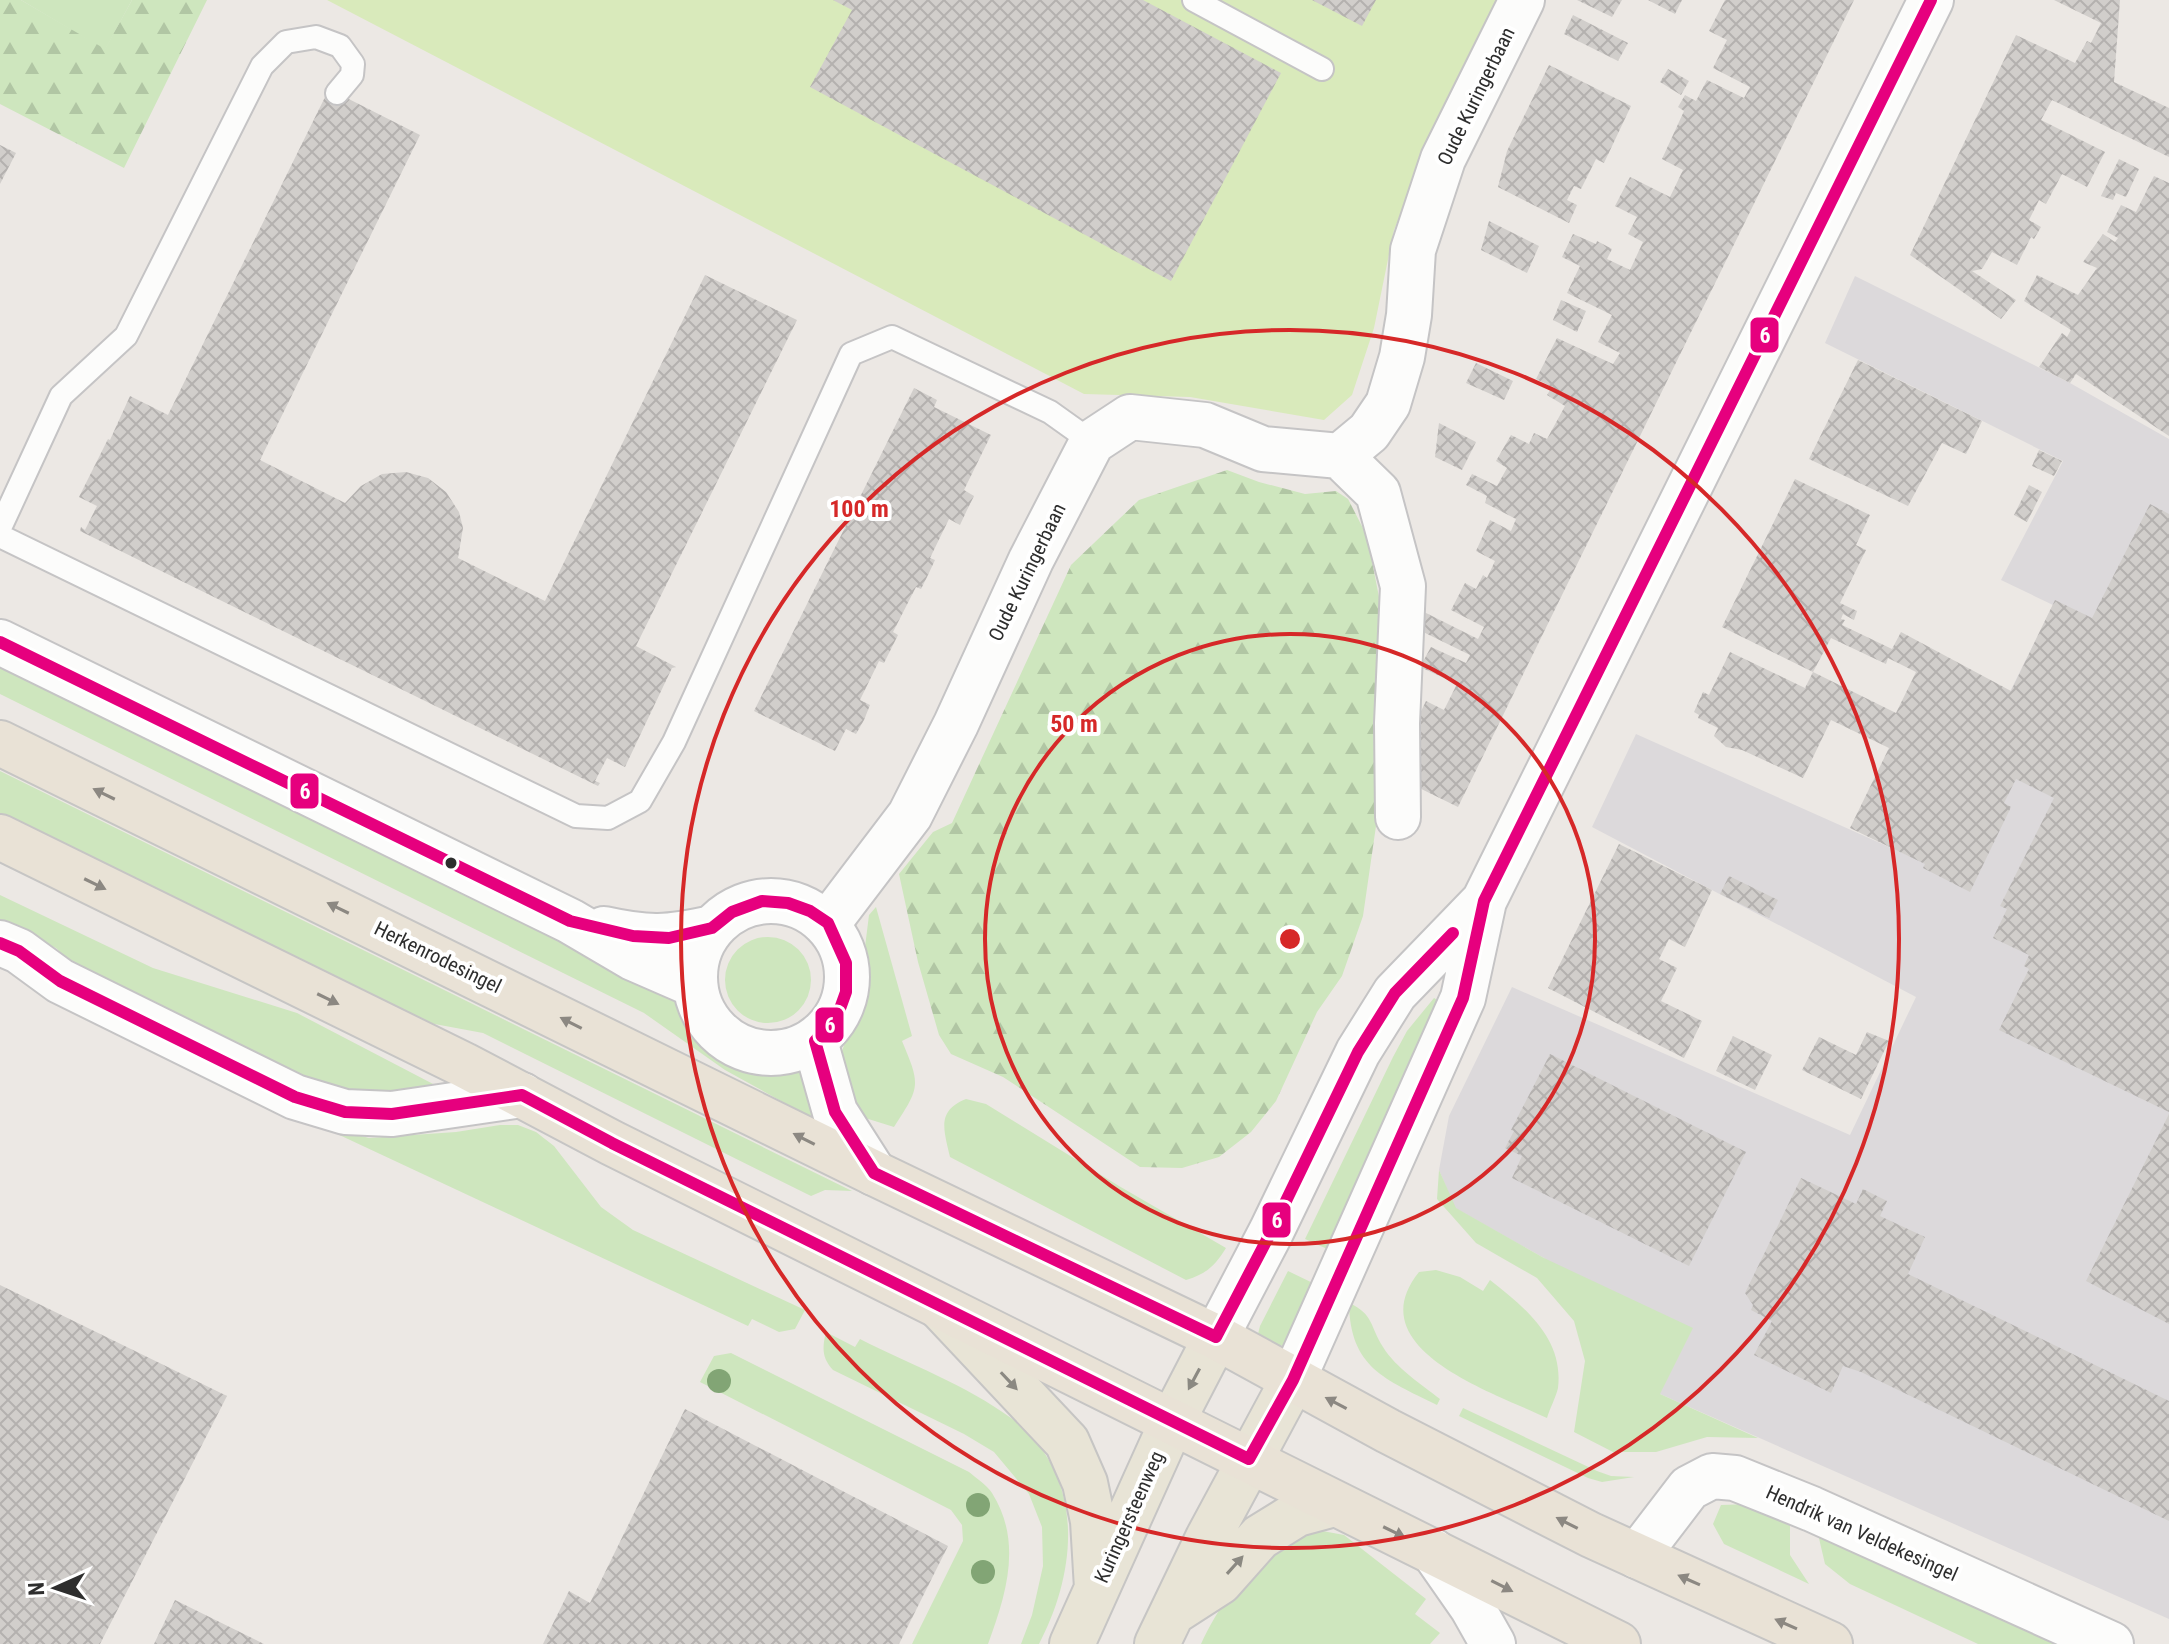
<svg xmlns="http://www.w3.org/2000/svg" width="2169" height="1644" viewBox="0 0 2169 1644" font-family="'Roboto Condensed',sans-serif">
  <defs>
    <pattern id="forest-firs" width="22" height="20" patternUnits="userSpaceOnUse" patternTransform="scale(2)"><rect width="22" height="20" fill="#cee6be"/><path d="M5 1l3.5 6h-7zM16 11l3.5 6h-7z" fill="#b1c6a4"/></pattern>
    <pattern id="building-cross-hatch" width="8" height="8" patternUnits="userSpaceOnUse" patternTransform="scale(2)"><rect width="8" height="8" fill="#d1cecb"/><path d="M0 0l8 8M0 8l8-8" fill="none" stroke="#b4b1af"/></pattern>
  </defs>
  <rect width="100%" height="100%" fill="#ece8e4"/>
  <path fill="#dcd9db" d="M1855 276 2070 383 2169 439V1619L1660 1394 1544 1258 1455 1208 1439 1170 1449 1116 1512 987 1850 1135 1916 997 1592 827 1636 734 1925 863 2053 605 2001 580 2063 461 1825 343Z"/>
  <path fill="#cee6be" d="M21 0H132L105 50Z
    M0 663 677 994C685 1008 692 1027 703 1038 733 1069 768 1069 808 1065L822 1113 808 1116 725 1070 644 1013 0 694Z
    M0 771 852 1191 825 1190 811 1196 483 1033 413 1020 0 813Z
    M0 895 153 968 297 1013 435 1085 414 1098 359 1097 266 1064 89 980 56 948 0 920Z
    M876 907 912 1036 902 1041C921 1086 920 1087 894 1127L862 1117 847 1094 842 1051 866 983 865 947 869 915Z
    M725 980a43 43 0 1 1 86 0a43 43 0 1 1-86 0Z
    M1434 998 1449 1007 1334 1252 1305 1239 1393 1057 1407 1031Z
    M966 1099 986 1104 1119 1186 1226 1248C1215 1266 1206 1274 1186 1280L950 1157C944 1130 936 1111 966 1099Z
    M318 1125 369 1138 456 1132 500 1125H518L536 1132 554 1146 601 1207 633 1230 805 1310 795 1329 779 1332 752 1319 748 1326Z
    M1439 1170 1456 1208 1544 1258 1693 1328 1660 1394 1758 1438 1707 1437 1656 1452H1613L1574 1432 1585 1361 1574 1321 1537 1278 1476 1243 1437 1199Z
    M1436 1270 1460 1277 1483 1291 1490 1280C1524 1307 1564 1338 1558 1388 1556 1397 1550 1408 1547 1418 1495 1393 1357 1349 1419 1272Z
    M1288 1271 1319 1286 1295 1338 1279 1347 1268 1344 1258 1334 1260 1326Z
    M1349 1303C1374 1314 1370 1327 1383 1347 1396 1368 1421 1384 1440 1399L1437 1405C1385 1379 1350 1368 1349 1303Z
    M826 1332 855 1347 860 1339C909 1364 966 1385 1011 1418 1086 1474 1078 1570 1039 1644H1021L1032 1615 1043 1566 1042 1527 1029 1494 994 1452 964 1434 833 1370C822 1358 822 1348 826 1332Z
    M731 1353 969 1472C976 1478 987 1485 992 1493 1023 1542 1006 1595 988 1644H912L963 1541 962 1525 951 1510 700 1382 714 1356Z
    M1463 1408 1597 1471 1611 1476 1634 1477 1602 1482 1588 1478 1459 1416Z
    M1750 1504 1790 1523V1555L1809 1584 1724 1544 1713 1524 1721 1505Z
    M1312 1529 1344 1535 1426 1599 1415 1614 1440 1633 1430 1644H1201C1218 1608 1244 1568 1277 1543 1286 1536 1301 1533 1312 1529Z
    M1818 1534 2075 1644H1978L1850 1584 1825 1564Z"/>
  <path fill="url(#forest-firs)" d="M0 0H21L105 49 132 0H207L124 168 0 104Z
    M1227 470 1259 482 1305 494 1336 491 1348 499 1367 536 1379 597 1376 826 1363 916 1342 976 1317 1012 1276 1101 1251 1132 1219 1157 1182 1168 1140 1167 1003 1077 951 1054 939 1035 918 962 899 874 933 832 952 823 1071 565 1139 500Z"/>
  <path fill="#d9eabb" d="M327 0H1501L1446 100 1394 230 1374 328 1352 395 1324 420 1190 397 1084 394Z"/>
  <path fill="url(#building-cross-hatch)" fill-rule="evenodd" d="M833 0H1143L1281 73 1171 281 810 87 852 10Z
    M1312 0H1376L1362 26Z
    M1577 0H1622L1612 17Z
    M1648 0H1682L1675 14Z
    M1725 0H1854L1458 807 1405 781 1409 736 1426 701 1444 710 1457 684 1420 667 1431 647 1466 663 1470 655 1417 629 1422 611 1478 639 1484 627 1451 610 1465 583 1476 589 1483 575 1487 578 1495 561 1476 551 1490 520 1511 531 1516 519 1485 503 1487 496 1466 485 1472 474 1497 486 1507 468 1496 461 1511 435 1529 444 1534 433 1547 439 1565 406 1547 395 1552 387 1536 379 1557 338 1613 364 1620 353 1598 342 1612 315 1567 293 1580 266 1562 257 1573 234 1596 244 1597 241 1612 249 1607 259 1630 270 1643 242 1628 234 1637 217 1615 206 1630 177 1670 197 1683 170 1662 159 1684 111 1678 107 1685 95 1696 101 1707 80 1744 98 1750 87 1713 68 1727 40 1709 31Z
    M2054 0H2120L2114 82 2169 108V157L2052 100 2041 120 2105 152 2087 187 2062 174 2046 204 2039 200 2029 220 2041 227 2034 239 2031 237 2017 265 1992 252 1982 269 1972 271 2016 300 2001 319 1910 255 2016 35 2075 63 2087 41 2091 43 2101 23Z
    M1573 15 1628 43 1618 61 1564 34Z
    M1549 65 1631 106 1604 163 1596 159 1581 189 1574 186 1567 200 1577 205 1569 223 1498 187 1507 151Z
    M1668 69 1689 81 1681 95 1660 82Z
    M329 89 420 135 260 460 345 503 361 486 382 474 406 472 428 478 446 492 459 512 463 528 458 558 545 601 705 275 797 320 636 646 676 667 672 668 625 767 607 758 595 781 600 783 598 786 80 531 81 527 85 530 97 506 79 497 108 439 110 440 130 396 168 415Z
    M0 145 16 153 0 184Z
    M2119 159 2139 169 2126 197 2116 193 2113 200 2101 196Z
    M2154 176 2169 183V436L2076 374 2070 383 2039 367 2062 333 2067 337 2071 330 2024 301 2037 275 2078 295 2097 268 2083 262 2103 234 2115 242 2118 238 2107 232 2121 205 2136 212Z
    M1489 221 1539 246 1527 273 1481 250Z
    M1561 300 1586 311 1577 332 1553 320Z
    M1858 360 1982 421 1966 454 1942 443 1908 506 1809 459Z
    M1476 363 1513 381 1504 400 1466 383Z
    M914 388 937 400 934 407 991 435 964 490 974 496 967 510 960 525 949 519 930 558 935 560 928 575 921 589 916 587 893 632 898 635 884 663 879 661 860 700 870 705 864 720 856 734 846 729 835 751 754 711Z
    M1439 423 1476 442 1462 470 1435 457Z
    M2039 450 2062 461 2054 476 2032 466Z
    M1795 479 1870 515 1856 545 1866 550 1840 603 1857 611 1854 620 1843 614 1841 619 1845 620 1842 625 1892 649 1901 632 2011 691 2055 600 2092 618 2150 504 2169 514V1112L1999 1030 2029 969 2024 966 2029 955 1993 938 2007 909 2000 906 2054 798 2016 779 2004 803 2011 807 1970 892 1923 868 1925 864 1850 828 1889 748 1831 720 1803 778 1742 750 1726 747 1714 736 1718 728 1698 718 1699 715 1694 712 1703 692 1709 695 1730 652 1805 688 1813 672 1722 627ZM1831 638 1886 664 1888 658 1916 672 1896 713 1813 672Z
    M2029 485 2042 492 2027 522 2014 515Z
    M1619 844 1712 890 1685 947 1669 939 1659 959 1677 968 1661 1001 1702 1021 1684 1058 1548 988Z
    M1729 876 1778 900 1769 918 1720 894Z
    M1867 1032 1889 1041 1861 1099 1802 1070 1819 1037 1856 1055Z
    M1733 1036 1772 1055 1755 1090 1716 1071Z
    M1550 1054 1746 1152 1689 1266 1512 1178 1522 1156 1505 1148 1514 1131 1511 1130Z
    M2169 1114V1324L2086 1281Z
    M1801 1178 1856 1204 1863 1189 1887 1201 1880 1216 1925 1237 1908 1274 2169 1401V1521L1861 1372 1843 1366 1831 1393 1754 1355 1772 1321 1751 1310 1753 1305 1745 1293Z
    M0 1285 227 1396 100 1644H0Z
    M685 1409 948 1546 899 1644H543L569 1591 590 1603Z
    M175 1600 264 1644H154Z"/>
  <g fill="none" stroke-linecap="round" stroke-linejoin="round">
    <g stroke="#c5c4c5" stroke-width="26">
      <path id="service" d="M1194 0 1322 69
        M0 528 61 396 126 336 262 66 286 42 316 37 340 46 353 64 352 75 337 93
        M0 536 576 816 608 818 640 801 674 742 851 354 892 337 1050 412 1092 442"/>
    </g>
    <g stroke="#c5c4c5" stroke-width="48">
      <path id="minor" d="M1340 456 1369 432 1388 404 1402 357 1409 315 1413 250 1443 159 1522 0
        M828 923 910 815 956 724 1031 560 1092 442 1130 417 1205 425 1263 449 1340 456 1378 493 1403 586 1397 723 1398 817
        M1433 1551 1472 1607 1493 1644
        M1637 1556 1689 1488 1712 1476 1735 1478 1812 1509 2111 1644"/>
    </g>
    <g stroke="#c5c4c5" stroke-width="48">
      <path id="tertiary" d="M0 642 570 921 633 958 695 985
        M695 977a76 76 0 1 1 152 0a76 76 0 1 1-152 0Z
        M604 929C649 939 667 938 712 928
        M0 943 19 951 60 981 295 1097 345 1112 392 1114 522 1095
        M815 1041 835 1112 874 1173"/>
    </g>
    <g stroke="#c5c4c5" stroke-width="48">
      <path id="secondary" d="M1216 1337 1271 1232 1358 1052 1395 993 1484 901
        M1293 1380 1463 998 1484 901 1931 0"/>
    </g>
    <g stroke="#c6c5c4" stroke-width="48">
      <path id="primary" d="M941 1308 1067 1442 1085 1483 1093 1521 1097 1588
        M1175 1611 1220 1582 1260 1537 1297 1514 1334 1504
        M1072 1644 1173 1420 1216 1337
        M1157 1644 1208 1538 1293 1380"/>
    </g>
    <g stroke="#c6c5c4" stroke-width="48">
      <path id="trunk" d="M0 743 874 1173 1216 1337 1388 1431 1591 1535 1830 1644
        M0 837 464 1065 612 1143 1618 1644"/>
    </g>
    <use href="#service" stroke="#fcfcfb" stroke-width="22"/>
    <use href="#minor" stroke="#fcfcfb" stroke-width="44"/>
    <use href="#tertiary" stroke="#fcfcfb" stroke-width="44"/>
    <use href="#secondary" stroke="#fcfcfb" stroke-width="44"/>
    <use href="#primary" stroke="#e8e4d6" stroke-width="44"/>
    <use href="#trunk" stroke="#e9e2d6" stroke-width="44"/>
    <g stroke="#fff" stroke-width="18">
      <path id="bus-1" d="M0 642 570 921 633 936 669 938 712 928 732 912 762 901 788 903 810 911 828 923 846 963V992L837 1017 815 1041 835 1112 874 1173 1216 1337 1271 1232 1358 1052 1395 993 1453 933
        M0 943 19 951 60 981 295 1097 345 1112 392 1114 522 1095 612 1143 1249 1459 1293 1380 1463 998 1484 901 1931 0"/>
    </g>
    <use href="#bus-1" stroke="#e6007e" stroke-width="12"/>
  </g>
  <g fill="#82a575">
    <circle cx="719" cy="1381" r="12"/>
    <circle cx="978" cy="1505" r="12"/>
    <circle cx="983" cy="1572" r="12"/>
  </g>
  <defs><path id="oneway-solid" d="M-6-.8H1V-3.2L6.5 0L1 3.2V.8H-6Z" transform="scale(2)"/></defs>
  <g fill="#8c8882">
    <use href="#oneway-solid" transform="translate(104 794) rotate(-154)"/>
    <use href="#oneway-solid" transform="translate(95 884) rotate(26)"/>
    <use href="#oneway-solid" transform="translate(338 908) rotate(-154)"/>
    <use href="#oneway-solid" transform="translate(328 999) rotate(26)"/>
    <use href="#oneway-solid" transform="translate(571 1023) rotate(-153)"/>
    <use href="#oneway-solid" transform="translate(804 1139) rotate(-153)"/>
    <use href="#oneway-solid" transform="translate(1336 1403) rotate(-152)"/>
    <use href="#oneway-solid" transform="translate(1567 1523) rotate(-153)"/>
    <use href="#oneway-solid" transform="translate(1394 1532) rotate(26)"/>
    <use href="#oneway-solid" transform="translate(1689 1580) rotate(-156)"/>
    <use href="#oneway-solid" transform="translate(1502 1586) rotate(27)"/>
    <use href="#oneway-solid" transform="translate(1786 1624) rotate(-156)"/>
  </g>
  <g fill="#8b8982">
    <use href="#oneway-solid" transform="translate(1194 1379) rotate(118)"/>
    <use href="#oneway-solid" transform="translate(1009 1381) rotate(47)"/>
    <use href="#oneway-solid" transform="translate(1235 1565) rotate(-48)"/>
  </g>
  <g fill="none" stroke="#d62828" stroke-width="4">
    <circle cx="1290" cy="939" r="305"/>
    <circle cx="1290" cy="939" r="609"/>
  </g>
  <circle fill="#2e2e2e" stroke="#fff" stroke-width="3" cx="451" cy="863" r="7"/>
  <g text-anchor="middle" stroke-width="8" stroke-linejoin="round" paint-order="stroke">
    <g font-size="20" fill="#2e2e2e" stroke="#fff">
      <text transform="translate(1476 96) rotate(-64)" y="7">Oude Kuringerbaan</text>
      <text transform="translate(1027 572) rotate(-64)" y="7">Oude Kuringerbaan</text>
      <text transform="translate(438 957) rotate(26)" y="7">Herkenrodesingel</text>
      <text transform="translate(1129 1517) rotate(-66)" y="7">Kuringersteenweg</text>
      <text transform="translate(1862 1533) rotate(24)" y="7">Hendrik van Veldekesingel</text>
    </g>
  </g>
  <circle cx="1290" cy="939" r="12" fill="#d62828" stroke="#fff" stroke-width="4"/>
  <g font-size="24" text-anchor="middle" font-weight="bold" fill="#d62828" stroke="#fff" stroke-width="8" stroke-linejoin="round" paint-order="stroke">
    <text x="859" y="517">100 m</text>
    <text x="1074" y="732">50 m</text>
  </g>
  <g stroke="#fff" stroke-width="3">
    <rect x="1749" y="316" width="31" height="38" rx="8" fill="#e6007e"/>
    <rect x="289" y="772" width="31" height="38" rx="8" fill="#e6007e"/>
    <rect x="814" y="1006" width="31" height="38" rx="8" fill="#e6007e"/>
    <rect x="1261" y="1201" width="31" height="38" rx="8" fill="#e6007e"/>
  </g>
  <g font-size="22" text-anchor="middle" font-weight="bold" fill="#fff">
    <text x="1765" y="343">6</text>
    <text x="305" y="799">6</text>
    <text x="830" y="1033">6</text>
    <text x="1277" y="1228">6</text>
  </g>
  <g transform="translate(56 1588) rotate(267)" stroke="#ffffff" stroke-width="6" paint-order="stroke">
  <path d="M0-6L14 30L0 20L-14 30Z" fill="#2e2e2e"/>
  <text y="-12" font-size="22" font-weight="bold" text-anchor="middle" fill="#2e2e2e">N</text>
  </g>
</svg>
